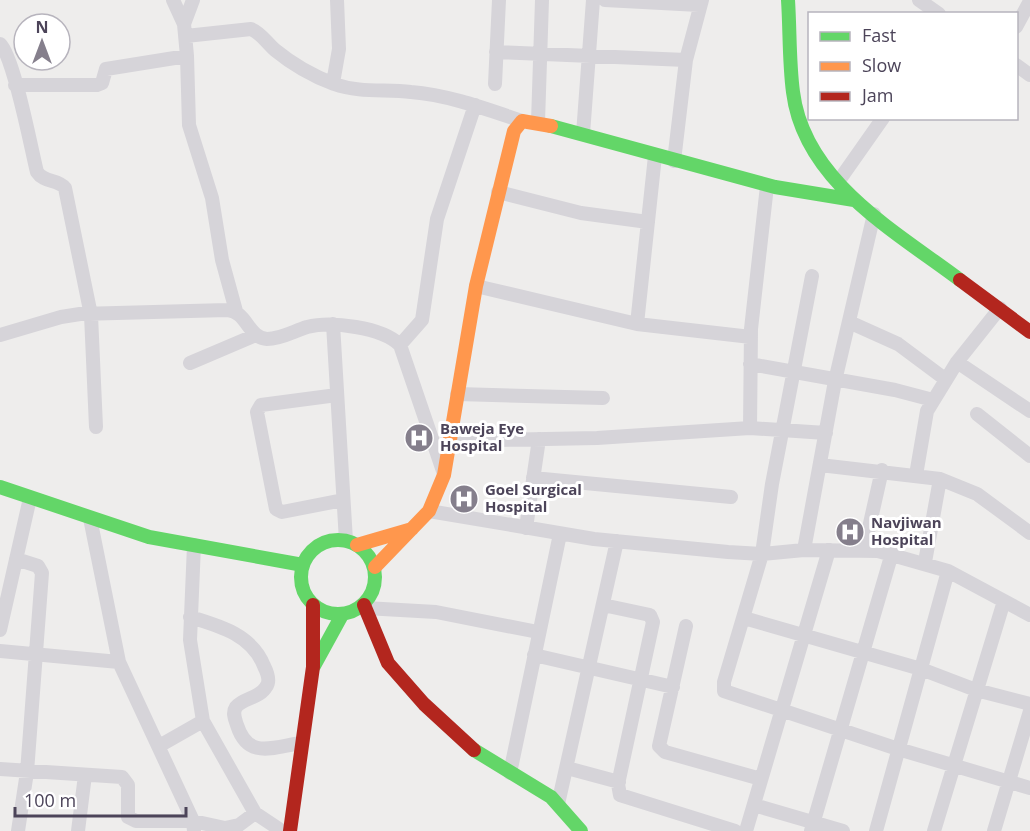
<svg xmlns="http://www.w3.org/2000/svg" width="1030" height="831" viewBox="0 0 1030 831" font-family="'Open Sans',sans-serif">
  <rect width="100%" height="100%" fill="#eeedec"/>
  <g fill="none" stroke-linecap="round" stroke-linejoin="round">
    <path stroke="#d6d4d9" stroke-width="14" d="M605 0 699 5
      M919 0 939 14
      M184 24 193 0
      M1016 27 1030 1
      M186 36 251 29C261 33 266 42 275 50 292 64 313 76 334 84 360 93 384 89 411 92 449 95 486 109 522 121
      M0 44C14 57 31 148 37 172 44 183 58 179 65 188L91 315 96 427
      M496 52 686 60
      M187 56 189 125 212 198 222 260 236 311
      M1016 65 1030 75
      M333 83 339 49 337 0
      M495 84 499 0
      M15 85H97L102 83 106 69 187 56 184 24 173 0
      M538 122 542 0
      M583 134 593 0
      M674 161 686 60 702 0
      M838 182 883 118
      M498 192 581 213 648 222
      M812 276 772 484 762 554 724 682V691L898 749 1030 788
      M476 286 637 324 751 337
      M849 322 898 344 945 379
      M333 324 346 541
      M637 324 655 156
      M0 335 61 317 80 314 227 310C247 311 248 338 267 339 281 339 294 331 307 327 331 321 382 327 400 345L444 474
      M400 345 422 320 437 219 475 105
      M957 362 1030 411
      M190 363 256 335
      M750 364 895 390 933 400
      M457 394 603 398
      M337 395 261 405 257 412 276 509 282 512 343 500
      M977 414 1030 456
      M750 428 751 329 767 186
      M450 441 597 438 750 428 826 433
      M820 465 940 479 977 494 1030 533
      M916 475 927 411 957 362 1000 308
      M533 478 731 497
      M429 511 594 539 728 552 762 554 804 550 878 551 948 571 1030 615
      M90 518 119 662 193 821 194 831
      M526 528 539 439
      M194 545 190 640 203 721
      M804 550 835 381 874 214
      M864 550 882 470
      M16 559 38 566 42 573 27 772 18 831
      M925 562 940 479
      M603 605 650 615 653 622 618 784 620 795 735 831
      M365 608 436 612 538 632
      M190 617C220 626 252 635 264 666 267 672 271 681 266 687 260 698 243 698 236 707 232 713 235 719 237 725 248 760 273 747 301 743
      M744 618 921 669 976 690 1030 704
      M686 626 659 746 665 752 761 779
      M0 630 30 498
      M0 651 119 662
      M534 655 673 687
      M159 746 203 721 255 813
      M567 768 619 782
      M0 769 122 777 128 785V817L136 821H193L225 828 239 825 255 813 282 831
      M510 773 560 534
      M558 804 617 541
      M754 805 843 831
      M78 831 85 775
      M746 831 829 550
      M811 831 892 553
      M876 831 948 571
      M934 831 1004 601
      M994 831 1030 711"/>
    <path stroke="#63d668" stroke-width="14" d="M788 0C790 30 789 62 793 92 804 181 895 231 960 280
      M551 126 775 187 854 200
      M0 487 149 537 303 565
      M301 577a37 37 0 1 1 74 0a37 37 0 1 1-74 0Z
      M314 666 342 615
      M474 750 551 797 581 831"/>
    <path stroke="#ff974d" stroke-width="14" d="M357 545 412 529
      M375 567 429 511 444 475 476 286 514 131 522 121 551 126"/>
    <path stroke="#b3261e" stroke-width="14" d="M960 280 1030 332
      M364 605 388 663 424 704 474 750
      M290 831 313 667V605"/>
  </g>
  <defs>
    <g id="hospital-disc" transform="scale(1.5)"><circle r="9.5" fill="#857f8c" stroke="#fff"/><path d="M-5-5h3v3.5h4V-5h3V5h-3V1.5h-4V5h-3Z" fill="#fff"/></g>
  </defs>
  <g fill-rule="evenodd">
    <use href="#hospital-disc" x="419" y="438"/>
    <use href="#hospital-disc" x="464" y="499"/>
    <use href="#hospital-disc" x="850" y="532"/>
  </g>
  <g text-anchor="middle" stroke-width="6" stroke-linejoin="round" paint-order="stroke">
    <g font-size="15" font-weight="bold" fill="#4c4459" stroke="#fff" text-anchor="start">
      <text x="440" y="434">Baweja Eye<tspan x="440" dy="17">Hospital</tspan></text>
      <text x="485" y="495">Goel Surgical<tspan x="485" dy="17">Hospital</tspan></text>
      <text x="871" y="528">Navjiwan<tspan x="871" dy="17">Hospital</tspan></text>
    </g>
  </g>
  <rect x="808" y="12" width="210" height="108" fill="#ffffff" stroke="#b7b4bd" stroke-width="1.5"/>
  <rect x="820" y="32" width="30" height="9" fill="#63d668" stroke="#b7b4bd" stroke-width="1.5"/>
  <text x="862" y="42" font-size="18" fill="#4c4459">Fast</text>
  <rect x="820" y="62" width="30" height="9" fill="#ff974d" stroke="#b7b4bd" stroke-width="1.5"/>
  <text x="862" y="72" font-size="18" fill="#4c4459">Slow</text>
  <rect x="820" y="92" width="30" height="9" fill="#b3261e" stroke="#b7b4bd" stroke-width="1.5"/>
  <text x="862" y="102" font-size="18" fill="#4c4459">Jam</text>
  <g transform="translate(42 42)"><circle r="28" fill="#ffffff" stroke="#b7b4bd" stroke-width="1.5"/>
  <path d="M0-4.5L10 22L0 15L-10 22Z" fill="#857f8c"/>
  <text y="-9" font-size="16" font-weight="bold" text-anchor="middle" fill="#4c4459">N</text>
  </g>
  <path d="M15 807v9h171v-9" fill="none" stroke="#4c4459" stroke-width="3"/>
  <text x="24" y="807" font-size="18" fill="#4c4459" stroke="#ffffff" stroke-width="4.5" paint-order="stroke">100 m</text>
</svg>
